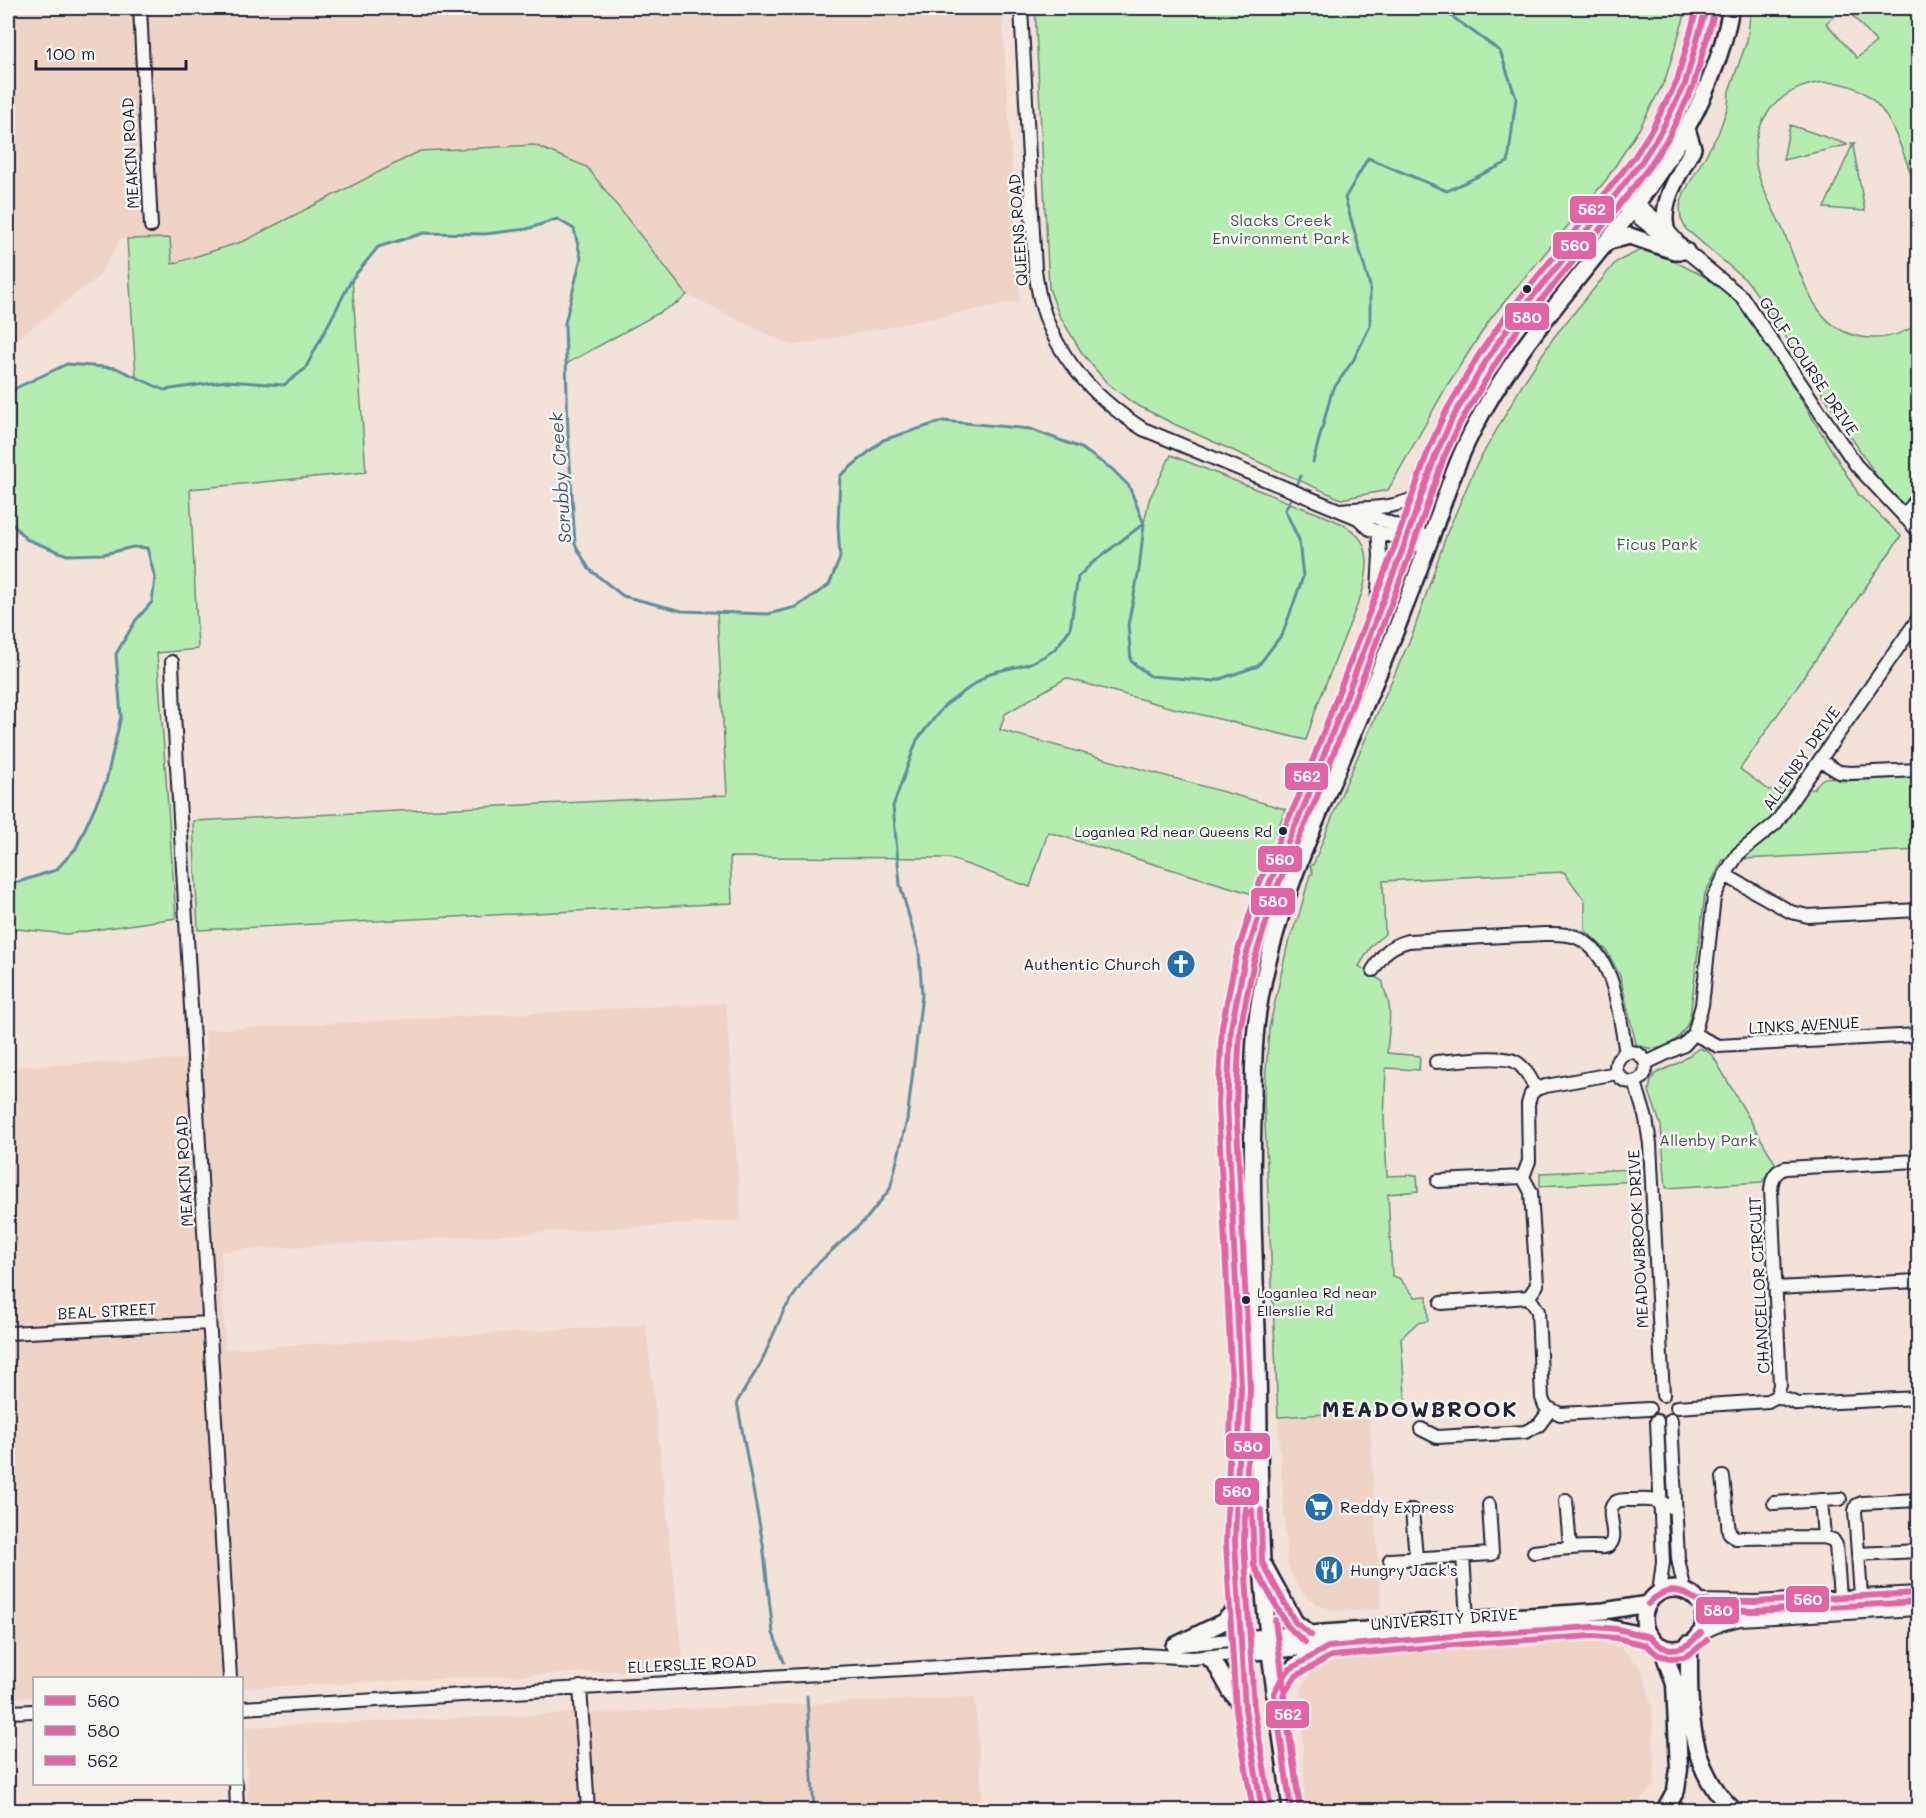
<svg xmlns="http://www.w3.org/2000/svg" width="1926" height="1818" viewBox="0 0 1926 1818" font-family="Mali,sans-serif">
  <rect width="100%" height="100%" fill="#f2e2d8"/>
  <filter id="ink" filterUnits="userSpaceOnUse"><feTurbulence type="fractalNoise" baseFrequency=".0167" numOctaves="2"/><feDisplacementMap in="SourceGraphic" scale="12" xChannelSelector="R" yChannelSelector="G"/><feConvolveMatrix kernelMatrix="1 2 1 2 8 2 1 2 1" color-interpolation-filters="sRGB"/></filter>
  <g filter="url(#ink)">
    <path fill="#efd4c6" d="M8 8H1002L1020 301 792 346 687 295 587 167 534 145 420 152 244 241 171 264 127 239H120L98 277 8 346Z
      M726 1003 741 1221 221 1251 225 1349 646 1325 684 1668 242 1688V1678H34V1697L8 1698V1067L207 1058 205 1030Z
      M1369 1412 1381 1609 1356 1611 1332 1610 1316 1604 1302 1592 1292 1576 1287 1560 1278 1417Z
      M1598 1642 1620 1647 1642 1669 1652 1706 1655 1785 1630 1810H1305L1301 1690 1309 1675 1317 1666 1338 1659 1564 1643Z
      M975 1697 983 1810H248L245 1727Z"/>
    <path fill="#b5edb1" stroke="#6c8876" stroke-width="1.5" d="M1035 8H1687L1665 80 1639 129 1606 180 1491 318 1448 384 1388 490 1341 499 1174 424 1133 403 1106 382 1082 353 1059 315 1049 288Z
      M1751 8H1844L1826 23 1857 58 1876 42 1846 8H1918V193C1907 165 1896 124 1876 103 1834 59 1758 90 1755 149 1753 176 1772 205 1783 230 1793 254 1803 287 1818 309 1842 343 1885 346 1918 324V517L1883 486 1769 311 1748 282 1686 229 1681 219 1680 206 1684 193 1718 134 1728 106 1729 91 1747 41Z
      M1790 125 1846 144 1847 145 1783 160Z
      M1851 143H1855L1853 146 1865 211 1824 208 1852 146Z
      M534 145 587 167 687 295 679 302 566 364 565 323 581 258 574 229 557 219 527 229 485 234 424 233 378 247 352 279 366 472 190 489 198 649 157 653 176 918 67 934 8 928V881L18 882 56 870 77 848 106 783 121 716 116 654 136 620 152 602 155 578 147 548 133 547 104 554 67 555 26 539 8 519V396L16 388 67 364 116 368 136 377 127 239 170 238 172 264 244 241 420 151Z
      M1643 249 1652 250 1727 288 1753 320 1859 495 1901 536 1740 769 1769 790 1814 789C1822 776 1827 775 1841 781L1918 777V850L1723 860 1705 893 1690 1017C1682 1042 1660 1056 1636 1044L1620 976 1607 951 1585 930V901L1564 872 1383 881 1385 934 1372 945 1359 966 1383 982C1383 990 1388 996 1389 1005 1391 1020 1388 1038 1387 1053L1420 1056 1419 1070 1386 1068 1384 1119 1387 1176 1417 1175 1418 1191 1388 1194 1392 1276 1399 1278 1415 1297 1427 1296 1428 1321 1417 1323 1401 1338 1406 1409 1278 1417 1264 1100 1269 1029 1288 943 1299 915 1310 875 1313 873 1310 866 1313 865 1346 783 1413 633 1447 533 1476 466 1524 382 1554 337 1616 262Z
      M943 421 1030 429 1081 448 1112 469 1129 486 1144 523 1149 500 1171 455C1212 472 1254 488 1295 505 1313 512 1344 521 1357 535 1372 550 1367 575 1362 593L1317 706 1306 740 1165 706 1066 678 1005 714 1000 730 1285 809 1256 895 1048 832 1030 887 949 858 730 857 732 903 198 930 193 821 727 795 717 612 768 614 796 607 829 585 840 558 838 526 840 476 883 440Z
      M1699 1048 1707 1051 1713 1056 1775 1163 1762 1182 1666 1188 1661 1126 1649 1091 1651 1080 1655 1074 1680 1062Z
      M1638 1169V1181L1540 1186V1173Z"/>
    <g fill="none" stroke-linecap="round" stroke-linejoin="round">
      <path stroke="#5e8da0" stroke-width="3" d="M8 396 16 388 67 364 116 368 164 390 226 381 284 385 305 369 352 279 378 247 424 233 485 234 527 229 557 219 574 229 581 258 565 323 568 433 575 544 589 569 623 596 682 611 768 614 796 607 829 585 840 558 838 526 840 476 883 440 943 421 1030 429 1081 448 1112 469 1129 486 1144 524 1139 570 1128 625 1131 661 1150 676 1214 681 1258 666 1283 633 1303 577 1299 540 1285 510 1293 495
        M1313 462 1332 391 1354 359 1370 326V286L1345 198 1368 158 1447 191 1508 162 1516 98 1500 51 1440 8
        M1295 489 1301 476
        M8 519 26 539 67 555 104 554 133 547 147 548 155 578 152 602 136 620 116 654 121 716 106 782 76 848 56 870 18 882 8 881
        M784 1662 773 1633 763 1544 737 1402 761 1363 784 1310 812 1269 867 1218 890 1189 907 1120 922 995 919 951 900 885 893 806 917 740 944 706 990 673 1028 664 1045 656 1056 648 1070 629 1078 577 1091 564 1143 524
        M807 1696 814 1810"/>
      <g stroke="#22223b" stroke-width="16">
        <path id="minor" d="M140 8 151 226
          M1021 8 1035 270C1037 282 1038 294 1042 306 1058 360 1096 399 1143 429L1358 518 1370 529 1427 548
          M1621 189 1666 228 1686 251 1742 297 1856 465 1918 531
          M1614 198 1664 238 1678 244
          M1340 510C1367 507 1398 510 1421 494
          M1904 517 1918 497
          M1358 518 1374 517 1430 538
          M1377 607 1380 555 1378 531
          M172 662 174 714 230 1678
          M1821 761 1839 772 1850 773 1918 770
          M1725 875 1791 912 1808 916 1918 910
          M1373 970C1384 953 1388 947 1408 941L1544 934C1555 934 1566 933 1576 937 1616 954 1619 1016 1626 1053
          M1694 1034 1718 1046 1918 1035
          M1616 1067a15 15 0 1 1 30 0a15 15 0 1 1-30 0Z
          M1436 1062C1454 1061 1503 1054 1516 1062 1526 1068 1531 1080 1536 1089
          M1646 1063 1684 1045 1694 1034 1702 1005 1714 897 1725 875 1738 854 1776 823 1918 619
          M1617 1073 1546 1086 1536 1089 1531 1094 1528 1104 1529 1161 1523 1177 1531 1192 1537 1285 1529 1297 1538 1311 1542 1398 1545 1406 1560 1414 1649 1409
          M1635 1082 1646 1119 1650 1144 1663 1395
          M1438 1181 1523 1177
          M1775 1288 1918 1281
          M1441 1303 1529 1297
          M8 1333 209 1323
          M1777 1396 1780 1385 1771 1190C1772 1179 1774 1172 1785 1168L1918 1161
          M1677 1407 1768 1401 1777 1396 1798 1404 1918 1398
          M1671 1420 1678 1559 1685 1592
          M1657 1421 1663 1562 1659 1593
          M1421 1429 1437 1437 1525 1432 1539 1425 1550 1410
          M1723 1477 1729 1532 1735 1538 1824 1537 1833 1540 1836 1545 1840 1597
          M1566 1500 1570 1547
          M1821 1500 1824 1537
          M1774 1503 1840 1499
          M1412 1510 1416 1558
          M1534 1552C1555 1549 1574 1547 1595 1547 1599 1547 1604 1548 1608 1546 1622 1537 1602 1511 1616 1502 1620 1499 1629 1500 1634 1500 1651 1499 1660 1500 1674 1509
          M1858 1554 1918 1551
          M1463 1556 1467 1619
          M1390 1560 1492 1554 1489 1505
          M1861 1596 1855 1511 1857 1505 1862 1503 1918 1500
          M1697 1601 1755 1602 1918 1593
          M1701 1633 1721 1624 1740 1619 1918 1609
          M1180 1645 1240 1639
          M580 1687 588 1810
          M242 1708 1144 1655 1193 1658 1241 1653
          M8 1712 34 1711
          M236 1784 237 1810"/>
      </g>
      <g stroke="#22223b" stroke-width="20">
        <path id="major" d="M1666 228C1660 200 1681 172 1693 148L1687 129
          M1606 242 1630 236 1674 251H1686
          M1265 1567 1295 1622 1311 1635
          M1644 1619a30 30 0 1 1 60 0a30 30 0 1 1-60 0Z
          M1240 1639 1366 1630 1405 1624 1604 1611 1648 1604
          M1174 1646 1223 1622 1238 1607
          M1241 1653 1400 1639 1578 1627H1606L1650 1637
          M1208 1657 1216 1665 1231 1692 1245 1709
          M1274 1693C1290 1662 1302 1665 1328 1647
          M1262 1810 1245 1709 1235 1542 1241 1387 1227 1104 1231 1028 1245 959 1270 882 1307 799 1402 551 1436 454 1452 419 1486 361 1514 319 1603 211 1642 161 1660 133 1685 84 1698 42 1706 8
          M1291 1810C1281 1727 1266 1645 1262 1561 1258 1484 1260 1407 1257 1329 1254 1259 1251 1188 1253 1117 1253 1081 1253 1046 1258 1011 1276 891 1340 770 1385 657 1401 619 1415 579 1430 540 1443 504 1454 467 1472 432 1546 282 1701 179 1731 8"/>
      </g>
      <g stroke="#22223b" stroke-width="21">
        <path id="highway" d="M1689 1644C1689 1704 1686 1767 1733 1810
          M1662 1647 1675 1684 1679 1769 1676 1790 1665 1810"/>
      </g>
      <use href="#minor" stroke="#f6f6f2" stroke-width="12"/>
      <use href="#major" stroke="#f6f6f2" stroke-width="15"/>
      <use href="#highway" stroke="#f6f6f2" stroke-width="16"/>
      <g stroke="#f6f6f2" stroke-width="10">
        <path id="bus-1" d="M1261 1510 1262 1562 1295 1622 1311 1635
          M1697 1601 1755 1602 1918 1593
          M1648 1604C1663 1588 1680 1587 1697 1601
          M1262 1810 1245 1709 1235 1542 1241 1387 1227 1104 1231 1028 1245 959 1270 882 1307 799 1402 551 1436 454 1452 419 1486 361 1514 319 1603 211 1642 161 1660 133 1685 84 1706 8
          M1291 1810 1274 1693 1282 1678 1290 1669 1328 1647 1465 1635 1593 1627 1617 1629 1650 1637 1662 1647 1671 1649 1681 1648 1689 1644 1701 1633"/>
      </g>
      <g stroke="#f6f6f2" stroke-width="10">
        <path id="bus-2" d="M1252 1510 1254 1566 1288 1627 1305 1642
          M1697 1610 1755 1611 1918 1602
          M1271 1809 1254 1708 1244 1542 1250 1387 1236 1104 1240 1029 1254 961 1278 885 1315 802 1410 554 1444 457 1460 423 1494 366 1521 324 1610 217 1649 167 1668 138 1693 87 1715 10
          M1300 1809 1283 1695 1296 1676 1331 1656 1466 1644 1593 1636 1616 1638 1646 1645 1658 1655 1671 1658 1684 1657 1693 1652 1707 1640"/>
      </g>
      <g stroke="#f6f6f2" stroke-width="10">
        <path id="bus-3" d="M1275 1620 1300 1809
          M1253 1810 1236 1710 1226 1543 1232 1387 1218 1104 1222 1027 1236 957 1261 879 1299 796 1394 548 1428 451 1444 415 1478 356 1507 314 1596 205 1635 156 1652 129 1677 81 1697 8"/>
      </g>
      <use href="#bus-1" stroke="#e463a4" stroke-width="6"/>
      <use href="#bus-2" stroke="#e463a4" stroke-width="6"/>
      <use href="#bus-3" stroke="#e463a4" stroke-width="6"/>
    </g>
  </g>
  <defs>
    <g id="church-disc" transform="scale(1.5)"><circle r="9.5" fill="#1f6fb2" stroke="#f6f6f2"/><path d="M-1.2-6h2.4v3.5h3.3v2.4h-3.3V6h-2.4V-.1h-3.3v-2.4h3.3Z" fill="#fff"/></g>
    <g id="supermarket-disc" transform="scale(1.5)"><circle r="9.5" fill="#1f6fb2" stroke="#f6f6f2"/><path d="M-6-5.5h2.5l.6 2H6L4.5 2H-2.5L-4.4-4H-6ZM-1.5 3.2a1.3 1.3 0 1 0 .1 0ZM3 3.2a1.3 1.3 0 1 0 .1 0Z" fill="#fff"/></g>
    <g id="restaurant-disc" transform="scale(1.5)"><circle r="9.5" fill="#1f6fb2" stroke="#f6f6f2"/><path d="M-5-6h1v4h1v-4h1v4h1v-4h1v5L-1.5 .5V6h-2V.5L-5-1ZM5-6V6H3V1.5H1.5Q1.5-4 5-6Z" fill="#fff"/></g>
  </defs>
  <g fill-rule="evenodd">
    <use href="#church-disc" x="1181" y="964"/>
    <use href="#supermarket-disc" x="1319" y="1507"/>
    <use href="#restaurant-disc" x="1329" y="1570"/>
  </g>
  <g fill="#22223b" stroke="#f6f6f2" stroke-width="2">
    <circle cx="1527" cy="289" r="5"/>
    <circle cx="1283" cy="831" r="5"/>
    <circle cx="1246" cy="1300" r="5"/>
  </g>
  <g text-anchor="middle" stroke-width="5" stroke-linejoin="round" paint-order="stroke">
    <g font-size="14" fill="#22223b" stroke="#f6f6f2" text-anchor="end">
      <text x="1272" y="837">Loganlea Rd near Queens Rd</text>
      <text x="1257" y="1298" text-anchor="start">Loganlea Rd near<tspan x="1257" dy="18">Ellerslie Rd</tspan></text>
    </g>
    <g font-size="16" fill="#22223b" stroke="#f6f6f2">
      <text transform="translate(130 153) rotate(-93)" y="6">MEAKIN ROAD</text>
      <text transform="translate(1018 230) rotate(-94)" y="6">QUEENS ROAD</text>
      <text transform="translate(1809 366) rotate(56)" y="6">GOLF COURSE DRIVE</text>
      <text transform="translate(1801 758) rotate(-55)" y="6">ALLENBY DRIVE</text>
      <text transform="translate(1804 1025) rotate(-3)" y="6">LINKS AVENUE</text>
      <text transform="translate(184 1171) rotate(-93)" y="6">MEAKIN ROAD</text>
      <text transform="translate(1638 1239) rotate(-93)" y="6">MEADOWBROOK DRIVE</text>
      <text transform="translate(1759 1285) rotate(-93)" y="6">CHANCELLOR CIRCUIT</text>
      <text transform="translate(107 1311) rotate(-3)" y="6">BEAL STREET</text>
      <text transform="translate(1444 1619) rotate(-4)" y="6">UNIVERSITY DRIVE</text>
      <text transform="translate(692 1664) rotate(-3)" y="6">ELLERSLIE ROAD</text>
    </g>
    <g font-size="16" fill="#475558" stroke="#f6f6f2">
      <text x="1281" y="226">Slacks Creek<tspan x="1281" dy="18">Environment Park</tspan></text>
      <text x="1657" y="550">Ficus Park</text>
      <text x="1708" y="1146">Allenby Park</text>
    </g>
    <g font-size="16" fill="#22223b" stroke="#f6f6f2" text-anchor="start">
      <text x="1160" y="970" text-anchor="end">Authentic Church</text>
      <text x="1340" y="1513">Reddy Express</text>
      <text x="1350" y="1576">Hungry Jack's</text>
    </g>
    <g font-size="18" font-style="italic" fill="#40586d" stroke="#f6f6f2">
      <text transform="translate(561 478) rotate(-94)" y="6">Scrubby Creek</text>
    </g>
    <g font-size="22" font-weight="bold" letter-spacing="1.5" fill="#22223b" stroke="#f6f6f2">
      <text x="1420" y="1417">MEADOWBROOK</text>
    </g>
  </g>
  <g stroke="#f6f6f2" stroke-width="2">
    <rect x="1569" y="195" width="46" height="29" rx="6" fill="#e463a4"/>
    <rect x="1552" y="231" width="45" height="29" rx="6" fill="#e463a4"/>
    <rect x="1504" y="302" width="46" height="29" rx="6" fill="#e463a4"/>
    <rect x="1284" y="762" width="45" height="29" rx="6" fill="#e463a4"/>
    <rect x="1257" y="845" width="46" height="28" rx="6" fill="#e463a4"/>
    <rect x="1250" y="887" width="46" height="29" rx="6" fill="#e463a4"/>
    <rect x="1225" y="1432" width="46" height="28" rx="6" fill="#e463a4"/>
    <rect x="1214" y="1477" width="46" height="29" rx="6" fill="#e463a4"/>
    <rect x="1785" y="1585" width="45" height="28" rx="6" fill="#e463a4"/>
    <rect x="1695" y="1596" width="45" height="29" rx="6" fill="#e463a4"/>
    <rect x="1265" y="1700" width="45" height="29" rx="6" fill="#e463a4"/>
  </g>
  <g font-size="16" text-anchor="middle" font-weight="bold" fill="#fff">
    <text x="1592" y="215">562</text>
    <text x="1575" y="251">560</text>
    <text x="1527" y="323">580</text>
    <text x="1307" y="782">562</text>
    <text x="1280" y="865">560</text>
    <text x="1273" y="907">580</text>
    <text x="1248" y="1452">580</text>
    <text x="1237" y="1497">560</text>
    <text x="1808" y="1605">560</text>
    <text x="1718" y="1616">580</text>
    <text x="1288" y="1720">562</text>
  </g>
  <rect width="1926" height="1818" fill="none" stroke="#f6f6f2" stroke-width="30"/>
  <rect x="15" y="15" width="1896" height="1788" fill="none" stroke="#22223b" stroke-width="2" filter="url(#ink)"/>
  <rect x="33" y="1677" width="210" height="108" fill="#f6f6f2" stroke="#a1a1a9" stroke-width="1.5"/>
  <rect x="45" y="1696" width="30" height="9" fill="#e463a4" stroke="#a1a1a9" stroke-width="1.5"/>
  <text x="87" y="1707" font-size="18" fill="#22223b">560</text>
  <rect x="45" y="1726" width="30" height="9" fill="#e463a4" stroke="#a1a1a9" stroke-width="1.5"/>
  <text x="87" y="1737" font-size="18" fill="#22223b">580</text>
  <rect x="45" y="1756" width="30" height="9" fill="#e463a4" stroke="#a1a1a9" stroke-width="1.5"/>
  <text x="87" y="1767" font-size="18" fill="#22223b">562</text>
  <path d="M36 60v9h150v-9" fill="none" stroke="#22223b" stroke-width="3"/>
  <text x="45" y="60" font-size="18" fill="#22223b" stroke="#f6f6f2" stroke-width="4.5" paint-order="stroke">100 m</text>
</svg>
